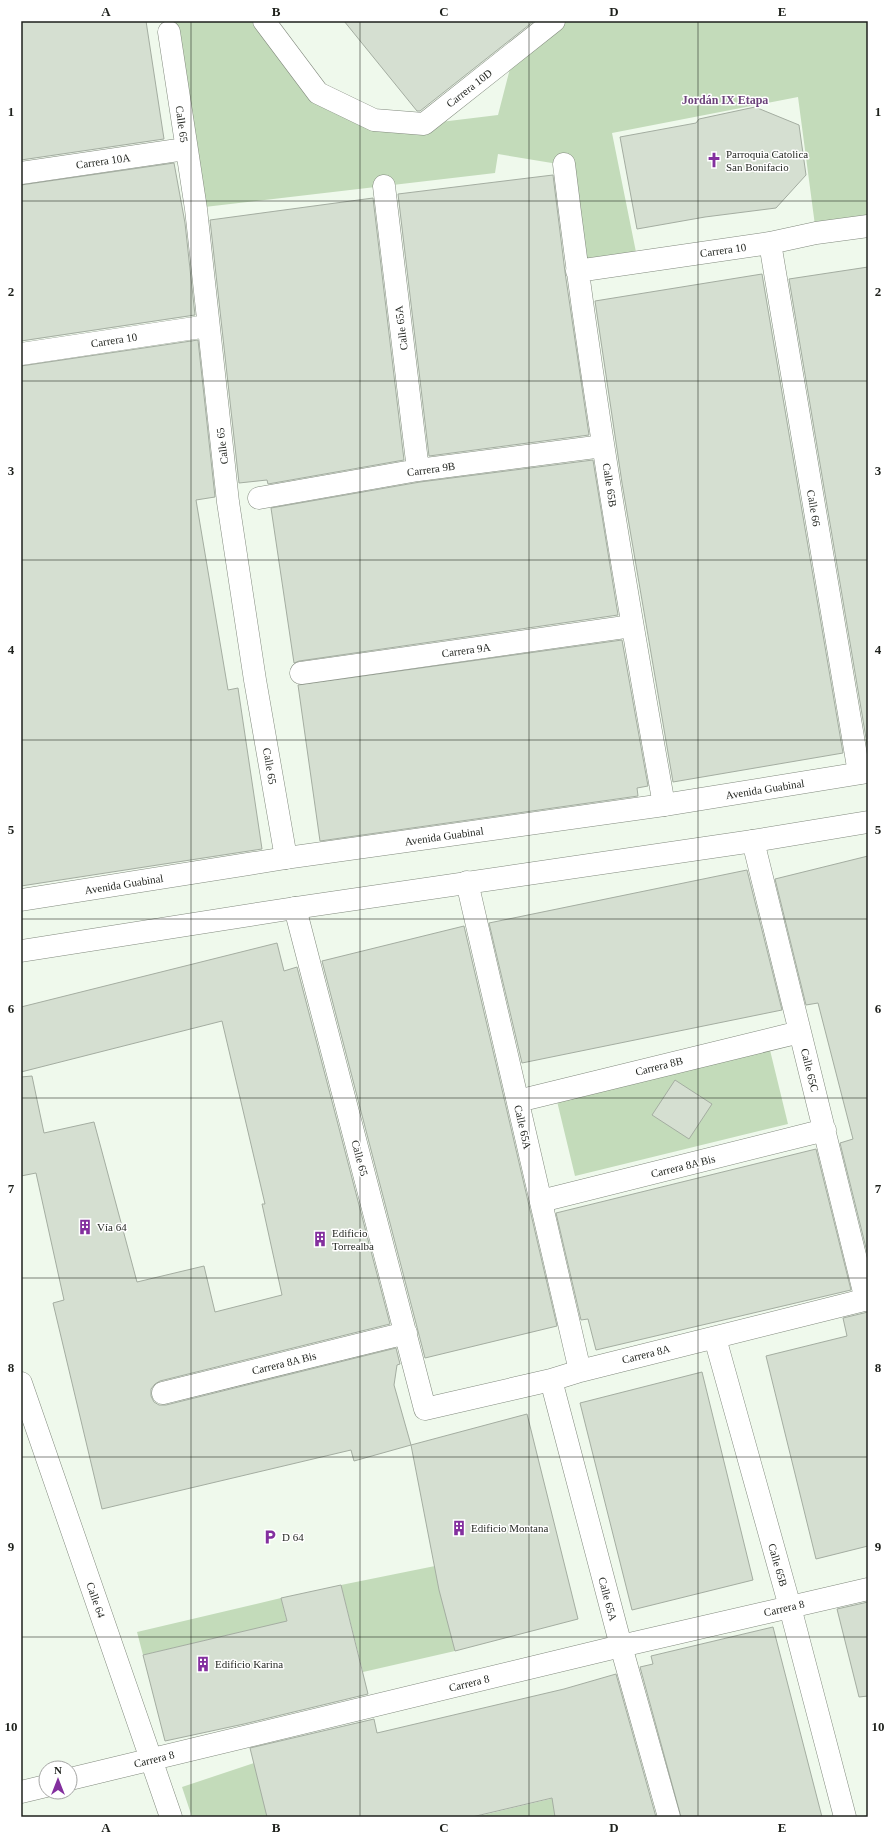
<svg xmlns="http://www.w3.org/2000/svg" width="889" height="1838" viewBox="0 0 889 1838" font-family="Georgia,serif">
  <rect width="100%" height="100%" fill="#eff9ec"/>
  <path fill="#c3dbba" d="M165 21H264L318 93 424 124 498 115 514 53 554 21H868V226L816 233 798 97 612 133 638 262 577 271 564 165 498 154 495 173 196 208 169 32Z
    M769 1046 788 1124 575 1176 556 1097Z
    M435 1566 455 1651 363 1672 341 1585Z
    M281 1598 308 1707 254 1629 143 1655 137 1632Z
    M254 1763 268 1817H192L182 1787Z
    M592 1789 600 1817H475Z"/>
  <path fill="#d5dfd1" stroke="#a4ada1" d="M21 21H146L164 139 21 160Z
    M344 21H534L420 111H417Z
    M755 107 799 125 806 175 776 208 705 217 637 229 620 137 696 123 699 119Z
    M174 163 185 223 195 315 21 341V185Z
    M553 175 565 272 589 435 429 456 398 194Z
    M373 198 404 460 268 484 267 480 239 483 210 220Z
    M868 267V750L789 279Z
    M762 274 843 753 673 782 622 483 595 301Z
    M198 340 215 497 196 500 228 690 238 688 262 849 21 886V366Z
    M593 460 618 615 299 661 294 663 271 508 420 482Z
    M622 640 648 786 637 788 638 796 320 841 298 685Z
    M868 856V1256L840 1143 853 1139 818 1003 806 1005 775 879Z
    M747 870 782 1010 522 1063 489 923Z
    M464 926 557 1326 425 1358 322 961Z
    M277 943 284 971 297 967 390 1324 160 1381 155 1384 151 1389V1396L154 1402 159 1405H166L396 1348 400 1364 397 1365 394 1385 411 1445 527 1414 578 1619 455 1651 439 1590 411 1445 354 1461 351 1450 102 1509 53 1303 64 1300 36 1173 21 1176V1077L32 1076 44 1133 94 1122 137 1282 204 1266 215 1312 282 1295 262 1204H265L222 1021 21 1072V1007Z
    M675 1080 712 1104 689 1139 652 1115Z
    M816 1149 851 1290 596 1350 588 1319 581 1320 556 1213Z
    M868 1312V1546L816 1559 766 1356 847 1336 843 1318Z
    M702 1372 753 1580 632 1610 580 1403Z
    M341 1585 368 1694 244 1724 165 1741 143 1655 287 1621 281 1598Z
    M868 1602V1696L859 1697 837 1609Z
    M773 1627 822 1817H681L640 1667 653 1664 651 1656Z
    M616 1674 656 1817H555L552 1798 472 1817H267L250 1748 374 1719 377 1733 564 1689Z"/>
  <g fill="none" stroke-linecap="round" stroke-linejoin="round">
    <g stroke="#828a7e" stroke-width="23">
      <path id="minor" d="M264 21 318 93 374 120 424 124 554 21
        M169 32 196 209 228 502 255 680 286 858
        M564 164C590 379 626 592 664 805
        M21 173 185 149
        M384 186 418 470
        M770 243 859 773
        M577 271 770 243 816 233 868 226
        M21 354 208 326
        M259 498 418 470 603 446
        M301 673 632 626
        M753 841 866 1300
        M467 882 580 1371
        M295 908 425 1409 551 1380 580 1371 868 1299
        M518 1101 800 1032
        M541 1201 825 1130
        M715 1338 790 1607 845 1817
        M551 1380 621 1646 669 1817
        M21 1383 171 1817
        M163 1393 406 1333
        M70 1779 621 1646 868 1589
        M21 1792 46 1786"/>
    </g>
    <g stroke="#828a7e" stroke-width="23">
      <path id="major" d="M21 900 286 858 664 805 868 772
        M21 951 295 908 753 841 868 822"/>
    </g>
    <use href="#minor" stroke="#fff" stroke-width="22"/>
    <use href="#major" stroke="#fff" stroke-width="22"/>
  </g>
  <path fill="none" stroke="#1e211c" stroke-width="1" stroke-opacity="0.55" d="M191 21V1817M360 21V1817M529 21V1817M698 21V1817M21 201H868M21 381H868M21 560H868M21 740H868M21 919H868M21 1098H868M21 1278H868M21 1457H868M21 1637H868"/>
  <defs>
    <g id="church-bare" transform="scale(1.2)"><path d="M-1.2-6h2.4v3.5h3.3v2.4h-3.3V6h-2.4V-.1h-3.3v-2.4h3.3Z" fill="#832f9e" stroke="#fff" stroke-width="2.5" paint-order="stroke"/></g>
    <g id="building-bare" transform="scale(1.2)"><path d="M-4-6H4V6H1V3H-1V6H-4ZM-2.5-4.3h1.7v1.8h-1.7ZM.8-4.3h1.7v1.8H.8ZM-2.5-1h1.7V.8h-1.7ZM.8-1h1.7V.8H.8Z" fill="#832f9e" stroke="#fff" stroke-width="2.5" paint-order="stroke"/></g>
    <g id="parking-bare" transform="scale(1.2)"><path d="M-3.5-5.5H1a3.5 3.5 0 0 1 0 7H-1V5.5H-3.5ZM-1-3.4V-.6H.8a1.4 1.4 0 0 0 0-2.8Z" fill="#832f9e" stroke="#fff" stroke-width="2.5" paint-order="stroke"/></g>
  </defs>
  <g fill-rule="evenodd">
    <use href="#church-bare" x="714" y="160"/>
    <use href="#building-bare" x="85" y="1227"/>
    <use href="#building-bare" x="320" y="1239"/>
    <use href="#building-bare" x="459" y="1528"/>
    <use href="#parking-bare" x="270" y="1537"/>
    <use href="#building-bare" x="203" y="1664"/>
  </g>
  <g text-anchor="middle" stroke-width="3" stroke-linejoin="round" paint-order="stroke">
    <g font-size="11" fill="#1e211c" stroke="#fff">
      <text transform="translate(469 88) rotate(-38)" y="4">Carrera 10D</text>
      <text transform="translate(182 124) rotate(82)" y="4">Calle 65</text>
      <text transform="translate(103 161) rotate(-8)" y="4">Carrera 10A</text>
      <text transform="translate(723 250) rotate(-8)" y="4">Carrera 10</text>
      <text transform="translate(401 328) rotate(-97)" y="4">Calle 65A</text>
      <text transform="translate(114 340) rotate(-9)" y="4">Carrera 10</text>
      <text transform="translate(222 446) rotate(-97)" y="4">Calle 65</text>
      <text transform="translate(431 469) rotate(-8)" y="4">Carrera 9B</text>
      <text transform="translate(610 485) rotate(81)" y="4">Calle 65B</text>
      <text transform="translate(814 508) rotate(80)" y="4">Calle 66</text>
      <text transform="translate(466 650) rotate(-8)" y="4">Carrera 9A</text>
      <text transform="translate(270 766) rotate(80)" y="4">Calle 65</text>
      <text transform="translate(765 789) rotate(-9)" y="4">Avenida Guabinal</text>
      <text transform="translate(444 836) rotate(-8)" y="4">Avenida Guabinal</text>
      <text transform="translate(124 884) rotate(-9)" y="4">Avenida Guabinal</text>
      <text transform="translate(659 1066) rotate(-14)" y="4">Carrera 8B</text>
      <text transform="translate(810 1070) rotate(76)" y="4">Calle 65C</text>
      <text transform="translate(523 1127) rotate(77)" y="4">Calle 65A</text>
      <text transform="translate(360 1158) rotate(75)" y="4">Calle 65</text>
      <text transform="translate(683 1166) rotate(-14)" y="4">Carrera 8A Bis</text>
      <text transform="translate(646 1354) rotate(-14)" y="4">Carrera 8A</text>
      <text transform="translate(284 1363) rotate(-14)" y="4">Carrera 8A Bis</text>
      <text transform="translate(778 1565) rotate(74)" y="4">Calle 65B</text>
      <text transform="translate(608 1599) rotate(75)" y="4">Calle 65A</text>
      <text transform="translate(96 1600) rotate(71)" y="4">Calle 64</text>
      <text transform="translate(784 1608) rotate(-13)" y="4">Carrera 8</text>
      <text transform="translate(469 1683) rotate(-14)" y="4">Carrera 8</text>
      <text transform="translate(154 1759) rotate(-14)" y="4">Carrera 8</text>
    </g>
    <g font-size="11" fill="#1e211c" stroke="#fff" text-anchor="start">
      <text x="726" y="158">Parroquia Catolica<tspan x="726" dy="13">San Bonifacio</tspan></text>
      <text x="97" y="1231">Vía 64</text>
      <text x="332" y="1237">Edificio<tspan x="332" dy="13">Torrealba</tspan></text>
      <text x="471" y="1532">Edificio Montana</text>
      <text x="282" y="1541">D 64</text>
      <text x="215" y="1668">Edificio Karina</text>
    </g>
    <g font-size="12" font-weight="bold" fill="#6c437b" stroke="#fff">
      <text x="725" y="104">Jordán IX Etapa</text>
    </g>
  </g>
  <rect width="889" height="1838" fill="none" stroke="#ffffff" stroke-width="44"/>
  <g transform="translate(58 1780)"><circle r="19" fill="#ffffff" stroke="#a5a6a4"/>
  <path d="M0-3L7 15L0 10L-7 15Z" fill="#832f9e"/>
  <text y="-6" font-size="11" font-weight="bold" text-anchor="middle" fill="#1e211c">N</text>
  </g>
  <rect x="22" y="22" width="845" height="1794" fill="none" stroke="#1e211c" stroke-width="1.5"/>
  <g font-size="13" text-anchor="middle" font-weight="bold" fill="#1e211c">
    <text x="106" y="16">A</text>
    <text x="276" y="16">B</text>
    <text x="444" y="16">C</text>
    <text x="614" y="16">D</text>
    <text x="782" y="16">E</text>
    <text x="11" y="116">1</text>
    <text x="878" y="116">1</text>
    <text x="11" y="296">2</text>
    <text x="878" y="296">2</text>
    <text x="11" y="475">3</text>
    <text x="878" y="475">3</text>
    <text x="11" y="654">4</text>
    <text x="878" y="654">4</text>
    <text x="11" y="834">5</text>
    <text x="878" y="834">5</text>
    <text x="11" y="1013">6</text>
    <text x="878" y="1013">6</text>
    <text x="11" y="1193">7</text>
    <text x="878" y="1193">7</text>
    <text x="11" y="1372">8</text>
    <text x="878" y="1372">8</text>
    <text x="11" y="1551">9</text>
    <text x="878" y="1551">9</text>
    <text x="11" y="1731">10</text>
    <text x="878" y="1731">10</text>
    <text x="106" y="1832">A</text>
    <text x="276" y="1832">B</text>
    <text x="444" y="1832">C</text>
    <text x="614" y="1832">D</text>
    <text x="782" y="1832">E</text>
  </g>
</svg>
